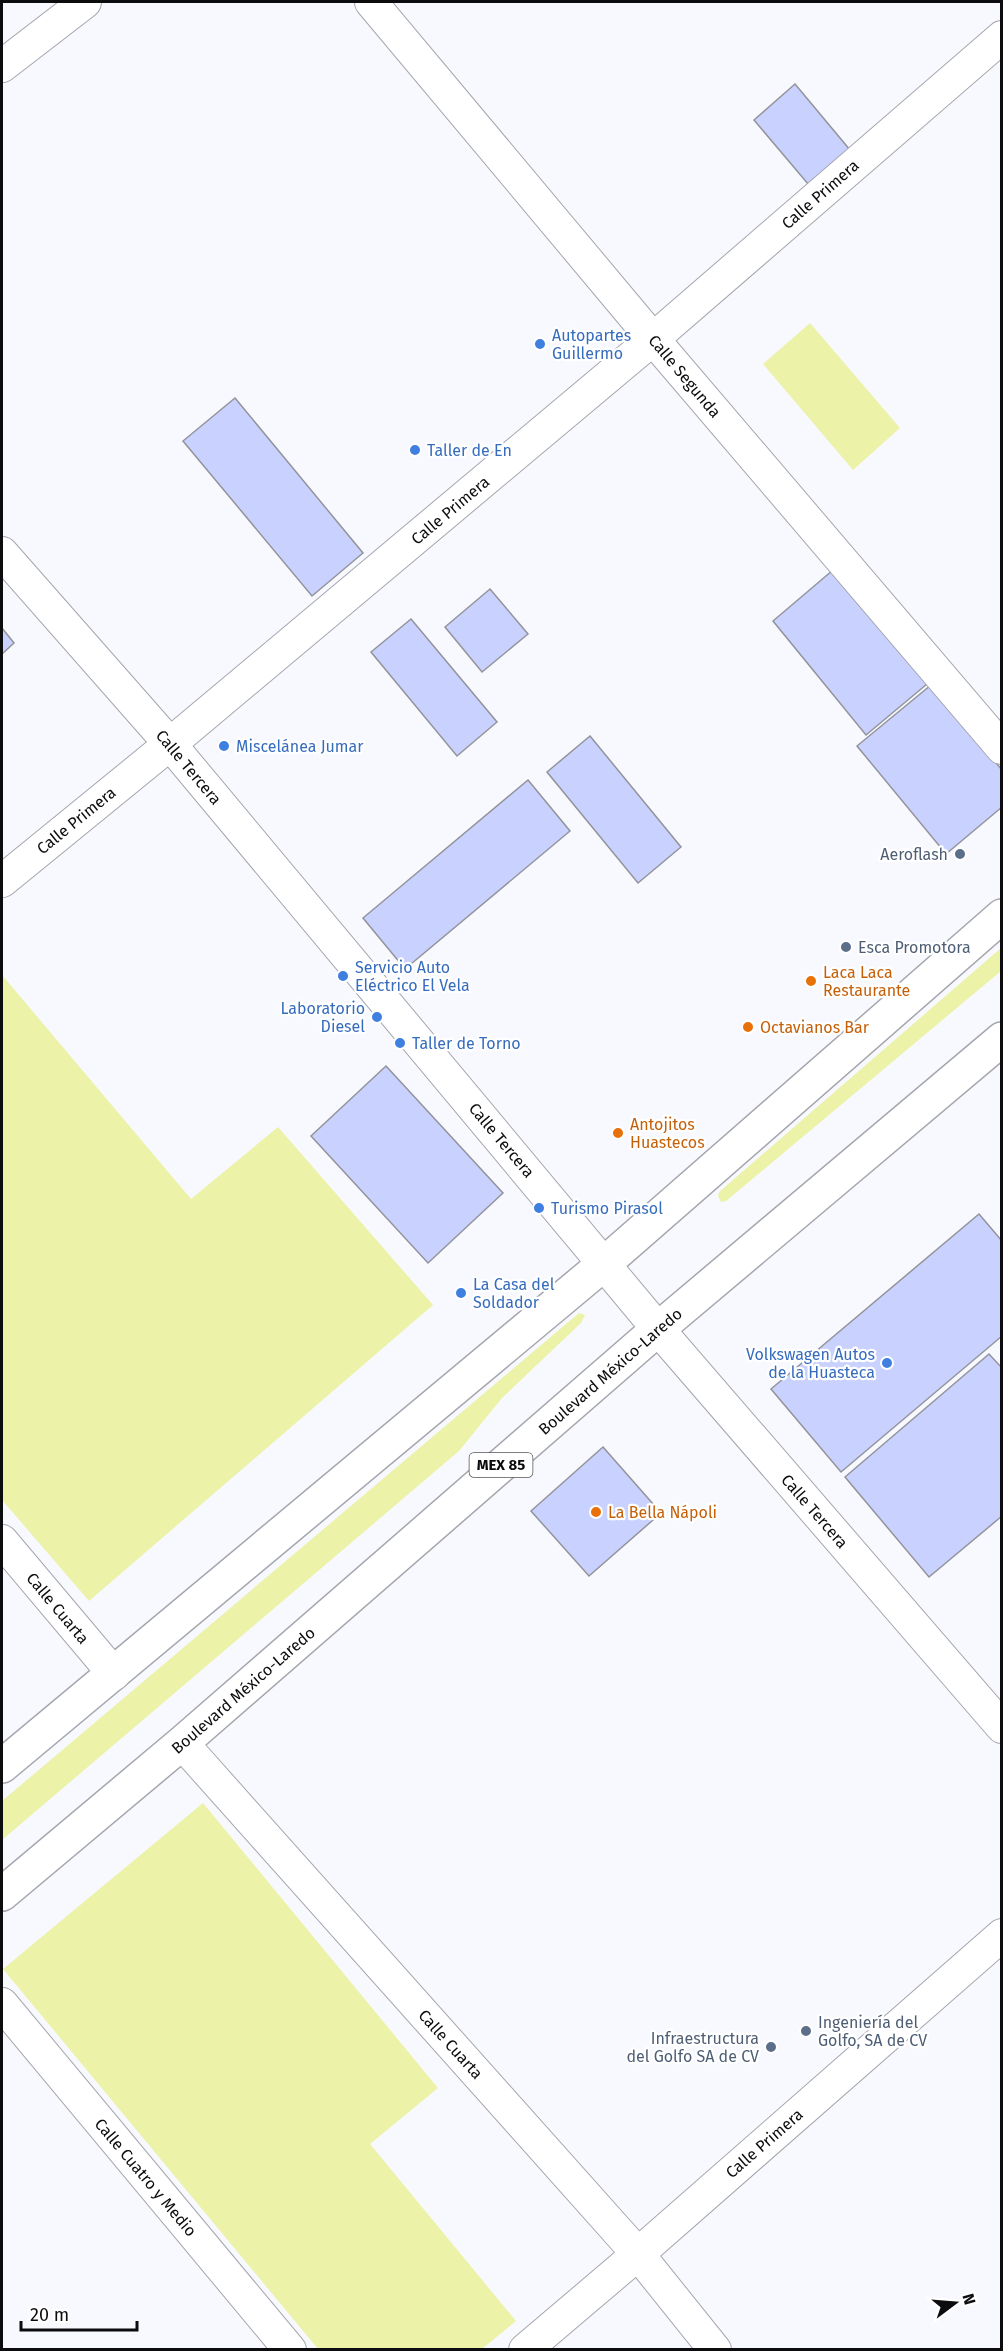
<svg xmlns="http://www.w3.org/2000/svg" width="1003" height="2351" viewBox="0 0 1003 2351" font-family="'Fira Sans',sans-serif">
  <rect width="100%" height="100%" fill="#f8f9fe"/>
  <path fill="#ecf2a8" d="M810 323 900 428 853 470 763 364Z
    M1001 948V971L726 1201 721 1202 718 1196 719 1192Z
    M2 975 191 1199 278 1127 433 1305 89 1601 2 1500Z
    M579 1313 585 1315 581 1323 502 1398 459 1451 2 1840V1801Z
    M203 1803 438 2088 370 2144 516 2321 482 2349H318L3 1969Z"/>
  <path fill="#c9d1ff" stroke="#93949b" stroke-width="1.5" d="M795 84 855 156 814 191 754 120Z
    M235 398 363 553 312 596 183 441Z
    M833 570 927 684 866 735 773 621Z
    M490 589 528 634 482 672 445 627Z
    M411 619 497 722 457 756 371 652Z
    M2 628 14 643 2 654Z
    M931 685 1002 770V807L946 854 857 746Z
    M590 736 681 847 638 883 547 772Z
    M528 780 570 831 405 969 363 918Z
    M386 1066 503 1193 428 1263 311 1136Z
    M979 1214 1002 1241V1336L841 1472 771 1389Z
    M989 1354 1002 1368V1516L929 1577 845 1477Z
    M603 1447 661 1513 589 1576 531 1511Z"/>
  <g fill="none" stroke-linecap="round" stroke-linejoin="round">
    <g stroke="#a5a6ae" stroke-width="34">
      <path id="street" d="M371 2 653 339 1002 748
        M2 66 85 2
        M2 553 170 744 658 1329 1002 1727
        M2 881 170 744 653 339 1002 37
        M2 1541 114 1674
        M182 1743 638 2254 715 2350
        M2 2004 290 2350
        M525 2350 638 2254 1002 1935"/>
    </g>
    <g stroke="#a5a6ae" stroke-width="36">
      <path id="primary" d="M2 1766 605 1263 1002 916
        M2 1894 182 1743 658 1329 1002 1039"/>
    </g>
    <use href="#street" stroke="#fff" stroke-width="32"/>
    <use href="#primary" stroke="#fff" stroke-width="33"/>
  </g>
  <g fill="#3f7fe0" stroke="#fff" stroke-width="2">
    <circle cx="540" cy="344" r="6"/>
    <circle cx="415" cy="450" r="6"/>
    <circle cx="224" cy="746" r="6"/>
    <circle cx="343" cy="976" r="6"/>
    <circle cx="377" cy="1017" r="6"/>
    <circle cx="400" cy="1043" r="6"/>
    <circle cx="539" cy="1208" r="6"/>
    <circle cx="461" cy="1293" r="6"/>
    <circle cx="887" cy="1363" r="6"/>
  </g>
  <g fill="#5c6f8a" stroke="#fff" stroke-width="2">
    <circle cx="960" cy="854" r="6"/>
    <circle cx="846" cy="947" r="6"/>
    <circle cx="806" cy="2031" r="6"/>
    <circle cx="771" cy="2047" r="6"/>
  </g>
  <g fill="#e8710a" stroke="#fff" stroke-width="2">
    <circle cx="811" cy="981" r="6"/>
    <circle cx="748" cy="1027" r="6"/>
    <circle cx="618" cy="1133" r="6"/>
    <circle cx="596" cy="1512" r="6"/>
  </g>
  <g text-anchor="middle" stroke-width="4.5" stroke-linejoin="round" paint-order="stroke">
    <rect fill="#fff" stroke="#555557" stroke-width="1.5" x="469.5" y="1453" width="63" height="24" rx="4.5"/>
    <g font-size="15" font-weight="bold" fill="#0c0c0f">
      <text x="501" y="1470">MEX 85</text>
    </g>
    <g font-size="16" fill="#0c0c0f" stroke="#fff">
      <text transform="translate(820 194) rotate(-41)" y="6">Calle Primera</text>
      <text transform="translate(685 376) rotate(50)" y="6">Calle Segunda</text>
      <text transform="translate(450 510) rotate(-40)" y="6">Calle Primera</text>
      <text transform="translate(189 767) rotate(50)" y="6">Calle Tercera</text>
      <text transform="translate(76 820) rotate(-39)" y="6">Calle Primera</text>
      <text transform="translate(502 1140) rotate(50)" y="6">Calle Tercera</text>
      <text transform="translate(610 1371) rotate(-41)" y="6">Boulevard México-Laredo</text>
      <text transform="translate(815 1511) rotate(49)" y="6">Calle Tercera</text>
      <text transform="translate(58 1608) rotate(50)" y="6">Calle Cuarta</text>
      <text transform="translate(243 1690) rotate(-41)" y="6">Boulevard México-Laredo</text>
      <text transform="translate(451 2044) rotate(48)" y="6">Calle Cuarta</text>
      <text transform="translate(764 2143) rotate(-41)" y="6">Calle Primera</text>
      <text transform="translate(146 2177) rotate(50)" y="6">Calle Cuatro y Medio</text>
    </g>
    <g font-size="16" fill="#366cbe" stroke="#fff" text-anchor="start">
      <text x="552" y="341">Autopartes<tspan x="552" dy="18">Guillermo</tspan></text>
      <text x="427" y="456">Taller de En</text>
      <text x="236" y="752">Miscelánea Jumar</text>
      <text x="355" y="973">Servicio Auto<tspan x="355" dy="18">Eléctrico El Vela</tspan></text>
      <text x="365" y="1014" text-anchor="end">Laboratorio<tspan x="365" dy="18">Diesel</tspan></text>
      <text x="412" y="1049">Taller de Torno</text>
      <text x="551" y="1214">Turismo Pirasol</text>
      <text x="473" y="1290">La Casa del<tspan x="473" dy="18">Soldador</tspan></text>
      <text x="875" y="1360" text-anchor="end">Volkswagen Autos<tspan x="875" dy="18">de la Huasteca</tspan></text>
    </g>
    <g font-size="16" fill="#4e5e75" stroke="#fff" text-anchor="end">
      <text x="948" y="860">Aeroflash</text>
      <text x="858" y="953" text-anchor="start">Esca Promotora</text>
      <text x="818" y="2028" text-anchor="start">Ingeniería del<tspan x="818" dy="18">Golfo, SA de CV</tspan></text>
      <text x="759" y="2044">Infraestructura<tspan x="759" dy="18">del Golfo SA de CV</tspan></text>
    </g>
    <g font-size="16" fill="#c56008" stroke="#fff" text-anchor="start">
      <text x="823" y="978">Laca Laca<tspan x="823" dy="18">Restaurante</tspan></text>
      <text x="760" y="1033">Octavianos Bar</text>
      <text x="630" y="1130">Antojitos<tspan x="630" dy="18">Huastecos</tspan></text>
      <text x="608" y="1518">La Bella Nápoli</text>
    </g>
  </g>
  <rect width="1003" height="2351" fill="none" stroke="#0c0c0f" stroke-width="6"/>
  <g transform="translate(955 2303) rotate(74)" stroke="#ffffff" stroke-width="4.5" paint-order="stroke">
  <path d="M0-4.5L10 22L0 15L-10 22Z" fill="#0c0c0f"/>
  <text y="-9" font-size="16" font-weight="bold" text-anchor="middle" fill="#0c0c0f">N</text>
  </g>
  <path d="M21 2321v9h116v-9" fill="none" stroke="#0c0c0f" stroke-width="3"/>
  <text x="30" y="2321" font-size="18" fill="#0c0c0f" stroke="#ffffff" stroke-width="4.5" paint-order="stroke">20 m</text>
</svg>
